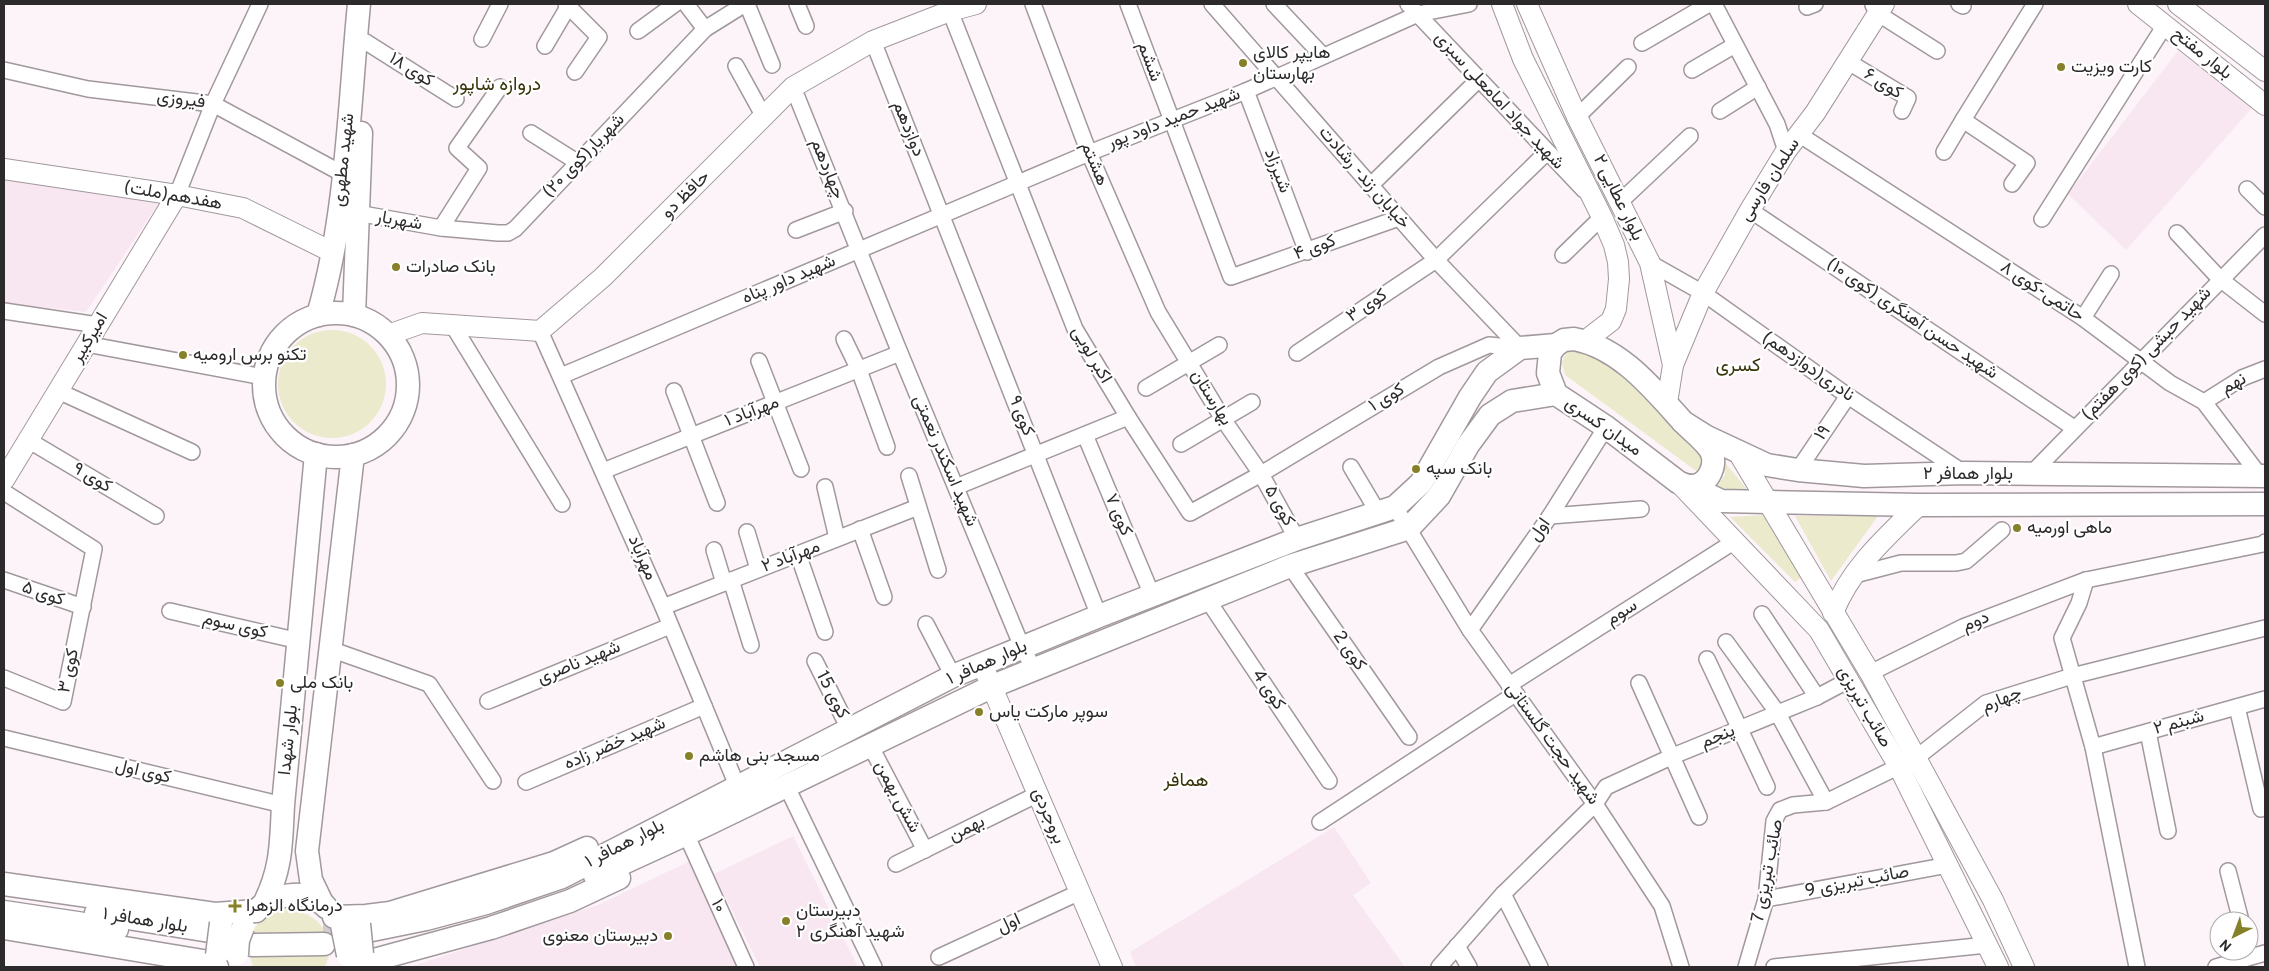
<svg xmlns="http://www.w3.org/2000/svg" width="2269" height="971" viewBox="0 0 2269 971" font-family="Overpass,Vazirmatn,sans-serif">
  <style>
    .built { fill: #f8e7f0 }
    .green { fill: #ebeacd }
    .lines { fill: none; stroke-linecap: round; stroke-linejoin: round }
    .primary-tunnel { stroke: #d3ccd0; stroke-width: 22; stroke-dasharray: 22 11; stroke-linecap: butt }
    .street-casing { stroke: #a1989d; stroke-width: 18 }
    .secondary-casing { stroke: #a1989d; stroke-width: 22 }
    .primary-casing { stroke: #a1989d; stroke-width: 25 }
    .street { stroke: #fff; stroke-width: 15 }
    .secondary { stroke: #fff; stroke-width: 20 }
    .primary { stroke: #fff; stroke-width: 22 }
    .primary-bridge-casing { stroke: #a1989d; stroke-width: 25; stroke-linecap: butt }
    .primary-bridge { stroke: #fff; stroke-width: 22 }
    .poi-dot { fill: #868128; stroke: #fff; stroke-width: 2 }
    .labels { text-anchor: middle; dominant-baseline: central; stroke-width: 4.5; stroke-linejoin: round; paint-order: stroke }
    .poi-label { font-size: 18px; fill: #2d2a2b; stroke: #fff; text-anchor: start }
    .street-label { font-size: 18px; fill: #2d2a2b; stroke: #fff }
    .neighbourhood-label { font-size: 19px; fill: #38350b; stroke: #fff }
  </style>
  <rect width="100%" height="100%" fill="#fdf4f9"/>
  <g class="built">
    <path d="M2178 51 2252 108 2126 250 2068 194Z"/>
    <path d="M4 175 158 204 86 312 4 303Z"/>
    <path d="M1334 827 1371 883 1353 895 1405 967H1136L1130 952Z"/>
    <path d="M793 836 858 967H760L714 874Z"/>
    <path d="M690 861 742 967H410L598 905Z"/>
  </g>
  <g class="green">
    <circle cx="332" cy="384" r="54"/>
    <path d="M1571 349 1599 354 1641 394 1707 464 1699 473 1565 375 1562 362 1565 355Z"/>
    <path d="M1722 459 1746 488 1743 495 1714 490 1725 475Z"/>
    <path d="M1764 515 1803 576 1795 582 1730 517Z"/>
    <path d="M1795 516H1878L1831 581Z"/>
    <path d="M285 909C317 911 339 935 325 967H253C243 937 254 917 285 909Z"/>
  </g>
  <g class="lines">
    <path class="primary-tunnel" d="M323 930 361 931"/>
    <g class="street-casing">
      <g id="street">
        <path d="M566 4 599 37 575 72"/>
        <path d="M686 4 705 29"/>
        <path d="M747 4 772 65"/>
        <path d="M797 4 806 26"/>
        <path d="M1033 4 1089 153 1158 312 1223 419 1261 474 1297 539"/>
        <path d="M1128 4 1231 277 1399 218"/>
        <path d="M1212 4 1436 260 1520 348"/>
        <path d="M1274 4 1323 56"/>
        <path d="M1408 4 1584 190"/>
        <path d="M1714 4 1777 124 1786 151"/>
        <path d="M1959 4 1963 6"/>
        <path d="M1873 5 1877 13 1937 51"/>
        <path d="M1807 7 1815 4"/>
        <path d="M950 11 1075 329 1128 417 1190 513 1261 474 1439 367 1489 345 1520 348"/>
        <path d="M638 31 675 4"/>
        <path d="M482 39 500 4"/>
        <path d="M873 41 1099 616"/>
        <path d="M366 42 456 99"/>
        <path d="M1642 43 1709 4"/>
        <path d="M545 46 568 7"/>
        <path d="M1847 61 1908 98 1902 111"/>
        <path d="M736 66 764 117"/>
        <path d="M4 70 88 89 213 104 343 174"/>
        <path d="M1692 70 1735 45"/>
        <path d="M793 87 900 353 1022 647 1034 669"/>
        <path d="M1246 91 1307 252"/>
        <path d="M1720 111 1758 87"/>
        <path d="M1577 117 1628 67"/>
        <path d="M531 133 577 162"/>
        <path d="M1800 135 2083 318 2170 383 2204 402 2260 476"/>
        <path d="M1944 152 1963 120"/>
        <path d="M2012 184 2027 163 1963 120 2035 4"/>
        <path d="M1371 185 1478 80"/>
        <path d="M2247 189 2265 207"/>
        <path d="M177 195 213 104 260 4"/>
        <path d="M1621 201 1690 136"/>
        <path d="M1750 210 2074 428"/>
        <path d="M357 213 441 228 498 233H508L515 229 705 29 745 4"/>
        <path d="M2042 219 2165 25"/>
        <path d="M441 228 479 168 457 148 500 87"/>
        <path d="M796 230 845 211"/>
        <path d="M2177 233 2220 279 2265 314"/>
        <path d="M1563 255 1602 217"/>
        <path d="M1650 263 1703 293 1848 396 1964 473"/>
        <path d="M4 311 98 325"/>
        <path d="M2083 318 2111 274"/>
        <path d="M452 324 562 504"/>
        <path d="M540 331 663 607 738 788"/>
        <path d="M844 339 859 370 887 447"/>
        <path d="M86 344 264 377"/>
        <path d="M1297 353 1436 260 1547 152"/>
        <path d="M759 361 801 469"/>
        <path d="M561 376 1089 153 1246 91 1418 14 1469 4"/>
        <path d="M1146 388 1219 345"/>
        <path d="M58 391 192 452"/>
        <path d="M674 391 717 503"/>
        <path d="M2204 402 2242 378 2265 369"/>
        <path d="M1085 435 1152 595"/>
        <path d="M28 440 156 516"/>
        <path d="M1181 444 1252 402"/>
        <path d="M1351 467 1379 514"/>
        <path d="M1798 470 1848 396"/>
        <path d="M603 471 900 353"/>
        <path d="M2031 474 2265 235"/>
        <path d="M909 476 938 570"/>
        <path d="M825 487 837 538"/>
        <path d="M956 487 1128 417"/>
        <path d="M4 492 94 549 63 702 4 678"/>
        <path d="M1395 507 1470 630 1595 804 1662 906 1681 967"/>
        <path d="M1550 516 1641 509"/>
        <path d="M860 529 884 597"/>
        <path d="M747 532 758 569"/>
        <path d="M714 550 724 583"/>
        <path d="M798 554 825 632"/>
        <path d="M1290 566 1409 737"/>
        <path d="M1851 576 1901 563H1956L1966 561 2002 530"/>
        <path d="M4 580 83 607"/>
        <path d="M731 580 751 645"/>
        <path d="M2086 580 2079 603 2062 638 2093 747 2137 967"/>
        <path d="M1207 599 1329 781"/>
        <path d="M663 607 918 507"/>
        <path d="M170 611 299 641"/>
        <path d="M1762 614 1817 697"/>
        <path d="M926 624 953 676"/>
        <path d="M1470 630 1550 516 1606 427"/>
        <path d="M1726 642 1777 712 1826 802"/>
        <path d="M330 649 429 684 493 781"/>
        <path d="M1707 659 1767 787"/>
        <path d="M815 661 849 729"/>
        <path d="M1870 673 1963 627 2086 580 2263 544 2265 542"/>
        <path d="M1639 683 1699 817"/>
        <path d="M1509 685 1735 541"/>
        <path d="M488 701 670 626"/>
        <path d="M2237 707 2261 809"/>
        <path d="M2148 732 2168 831"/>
        <path d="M4 738 283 805"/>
        <path d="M870 745 925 850"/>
        <path d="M2093 747 2265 699"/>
        <path d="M526 782 704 706"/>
        <path d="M787 787 874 967"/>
        <path d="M1320 822 1515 694"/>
        <path d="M691 845 746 967"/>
        <path d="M896 864 1038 794"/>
        <path d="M2228 871 2241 921"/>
        <path d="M1503 894 1540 967"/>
        <path d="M1766 899 1948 865"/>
        <path d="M1457 946 1469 967"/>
        <path d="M939 957 1080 892"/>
        <path d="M1439 967 1503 894 1595 804 1606 787 1673 756 1817 697 1849 680"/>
        <path d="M1746 967 1766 899 1774 821 1780 810 1793 805 1826 802 1916 758 1986 703 2072 676 2265 628"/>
        <path d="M1774 967 1987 945"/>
        <path d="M2216 967 2265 953"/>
      </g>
    </g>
    <g class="secondary-casing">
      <g id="secondary">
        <path d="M1502 4 1523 59 1602 217 1614 245 1618 262 1619 279 1616 309 1611 321 1585 341"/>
        <path d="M1527 4 1577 117 1650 263 1673 365 1667 403"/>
        <path d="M2138 4 2265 105"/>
        <path d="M2178 4 2265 71"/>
        <path d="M4 169 177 195 243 208 332 252"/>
        <path d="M388 335 422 323 540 331 603 277 793 87 873 41 950 11 976 4"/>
        <path d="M1673 365 1703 293 1750 210 1786 151 1815 113 1884 4"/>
        <path d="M1738 452 1870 673 1993 900 2024 967"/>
        <path d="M4 480 177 195"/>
        <path d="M1679 483 1819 630 1898 765 1998 967"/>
        <path d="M1833 613C1851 568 1885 538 1919 505"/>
        <path d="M982 664 1112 967"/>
      </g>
    </g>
    <g class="primary-casing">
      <g id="primary">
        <circle cx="336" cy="385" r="72"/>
        <path d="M318 315C347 216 349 106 359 4"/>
        <path d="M354 315 361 133"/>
        <path d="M1574 339C1621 348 1653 389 1684 423 1692 431 1702 439 1709 448 1719 461 1710 485 1692 486 1688 486 1682 484 1678 482L1606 427 1556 394 1548 373 1550 353 1556 345 1564 340Z"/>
        <path d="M1683 422 1707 437 1767 465 1798 470 1864 476 1965 473 2265 476"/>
        <path d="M1690 486 1721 501 1919 505 2265 504"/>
        <path d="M595 876 704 826 993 686 1290 566 1409 528 1439 496 1468 445 1490 415 1512 401 1556 394"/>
        <path d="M4 884 215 914 256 911"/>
        <path d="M322 903 311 880 307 851 353 455"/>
        <path d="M264 904C282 868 281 843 283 805L316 454"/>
        <path d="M258 909C275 893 311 888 326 907"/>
        <path d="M4 912 117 929"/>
        <path d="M96 913 216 932"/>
        <path d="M334 917 366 916 390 913 554 863 587 848"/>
        <path d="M4 928 209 962 217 967"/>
        <path d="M367 931 426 919 486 903 562 877 953 676 1099 616 1297 539 1395 507 1421 483 1470 397 1487 372 1520 348 1556 345"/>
        <path d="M252 945 324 944"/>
        <path d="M361 967 370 961 491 928 570 901 619 878"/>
      </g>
    </g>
    <use href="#street" class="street"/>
    <use href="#secondary" class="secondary"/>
    <use href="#primary" class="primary"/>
    <g class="primary-bridge-casing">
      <g id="primary-bridge">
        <path d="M359 924 362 954"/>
        <path d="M342 925 348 955"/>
        <path d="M237 954 238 940 243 927"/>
        <path d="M217 955 221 923"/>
      </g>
    </g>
    <use href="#primary-bridge" class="primary-bridge"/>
  </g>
  <g class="poi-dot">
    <circle cx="1243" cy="63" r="5"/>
    <circle cx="2061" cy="67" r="5"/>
    <circle cx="396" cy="267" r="5"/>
    <circle cx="183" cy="355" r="5"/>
    <circle cx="1416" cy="469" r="5"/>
    <circle cx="2017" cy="528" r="5"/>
    <circle cx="280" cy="683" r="5"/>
    <circle cx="979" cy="712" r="5"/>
    <circle cx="689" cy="756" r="5"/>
    <path d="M232.5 898.5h5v5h5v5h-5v5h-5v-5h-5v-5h5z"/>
    <circle cx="786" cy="921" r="5"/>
    <circle cx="668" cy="936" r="5"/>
  </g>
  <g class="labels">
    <g class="poi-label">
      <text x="1253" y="53">هایپر کالای<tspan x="1253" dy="21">بهارستان</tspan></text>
      <text x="2071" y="67">کارت ویزیت</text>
      <text x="406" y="267">بانک صادرات</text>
      <text x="193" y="355">تکنو برس ارومیه</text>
      <text x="1426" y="469">بانک سپه</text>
      <text x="2027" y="528">ماهی اورمیه</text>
      <text x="290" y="683">بانک ملی</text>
      <text x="989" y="712">سوپر مارکت یاس</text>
      <text x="699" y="756">مسجد بنی هاشم</text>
      <text x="246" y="906">درمانگاه الزهرا</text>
      <text x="796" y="911">دبیرستان<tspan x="796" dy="21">شهید آهنگری ۲</tspan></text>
      <text x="658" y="936" text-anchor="end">دبیرستان معنوی</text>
    </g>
    <g class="street-label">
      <text transform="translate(2202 54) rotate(39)">بلوار مفتح</text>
      <text transform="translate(1149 62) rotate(70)">ششم</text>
      <text transform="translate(411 70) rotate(32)">کوی ۱۸</text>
      <text transform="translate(1883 84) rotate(32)">کوی ۶</text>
      <text transform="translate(181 100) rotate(7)">فیروزی</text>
      <text transform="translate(1499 101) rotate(47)">شهید جواد امامعلی سبزی</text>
      <text transform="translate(1174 119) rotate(-21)">شهید حمید داود پور</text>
      <text transform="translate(908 129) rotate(68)">دوازدهم</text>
      <text transform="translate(584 156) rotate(-46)">شهریار(کوی ۲۰)</text>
      <text transform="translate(344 160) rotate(-84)">شهید مطهری</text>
      <text transform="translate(1094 164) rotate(67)">هشتم</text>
      <text transform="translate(827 169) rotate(68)">چهاردهم</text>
      <text transform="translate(1277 171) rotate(69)">شیرزاد</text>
      <text transform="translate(1364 178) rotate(49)">خیابان زند- رشادت</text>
      <text transform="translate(1770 180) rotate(-57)">سلمان فارسی</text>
      <text transform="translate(686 195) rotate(-45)">حافظ دو</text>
      <text transform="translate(173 196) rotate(10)">هفدهم(ملت)</text>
      <text transform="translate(1618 198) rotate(64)">بلوار عطایی ۲</text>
      <text transform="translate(399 221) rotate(10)">شهریار</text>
      <text transform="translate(1315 248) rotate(-20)">کوی ۴</text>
      <text transform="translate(789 280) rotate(-23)">شهید داور پناه</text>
      <text transform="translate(2042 292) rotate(33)">حاتمی-کوی ۸</text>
      <text transform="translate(1367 306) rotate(-34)">کوی ۳</text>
      <text transform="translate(1912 319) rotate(34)">شهید حسن آهنگری (کوی ۱۰)</text>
      <text transform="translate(90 338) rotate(-59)">امیرکبیر</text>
      <text transform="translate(2147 354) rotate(-46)">شهید حبشی (کوی هفتم)</text>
      <text transform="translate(1091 355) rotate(60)">اکبر لویی</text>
      <text transform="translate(1808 367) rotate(35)">نادری(دوازدهم)</text>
      <text transform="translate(2234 384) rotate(-29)">نهم</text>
      <text transform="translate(1211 398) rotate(58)">بهارستان</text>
      <text transform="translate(1387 398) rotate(-31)">کوی ۱</text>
      <text transform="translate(752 412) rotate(-21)">مهرآباد ۱</text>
      <text transform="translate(1021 416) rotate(69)">کوی ۹</text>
      <text transform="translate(1603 427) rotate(35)">میدان کسری</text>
      <text transform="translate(1823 433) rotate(-56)">۱۹</text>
      <text transform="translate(945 461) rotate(67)">شهید اسکندر نعمتی</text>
      <text x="1968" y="474">بلوار همافر ۲</text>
      <text transform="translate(92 478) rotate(31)">کوی ۹</text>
      <text transform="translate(1279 506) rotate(61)">کوی ۵</text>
      <text transform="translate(1118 515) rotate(67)">کوی ۷</text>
      <text transform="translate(1540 530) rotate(-55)">اول</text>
      <text transform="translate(791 557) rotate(-21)">مهرآباد ۲</text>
      <text transform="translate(642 558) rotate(66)">مهرآباد</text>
      <text transform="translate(43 594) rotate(19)">کوی ۵</text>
      <text transform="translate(1622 613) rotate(-32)">سوم</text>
      <text transform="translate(1976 622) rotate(-22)">دوم</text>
      <text transform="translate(235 626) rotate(13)">کوی سوم</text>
      <text transform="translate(1349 651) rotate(55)">کوی 2</text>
      <text transform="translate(579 663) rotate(-22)">شهید ناصری</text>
      <text transform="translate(987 663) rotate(-24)">بلوار همافر ۱</text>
      <text transform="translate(69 671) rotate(-78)">کوی ۳</text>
      <text transform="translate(1268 690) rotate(56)">کوی 4</text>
      <text transform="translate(832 695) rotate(63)">کوی 15</text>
      <text transform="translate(2002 700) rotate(-22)">چهارم</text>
      <text transform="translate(1864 707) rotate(60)">صائب تبریزی</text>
      <text transform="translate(2179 723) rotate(-15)">شبنم ۲</text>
      <text transform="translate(1718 737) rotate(-23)">پنجم</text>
      <text transform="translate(289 740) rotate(-84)">بلوار شهدا</text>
      <text transform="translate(615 744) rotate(-23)">شهید خضر زاده</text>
      <text transform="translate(1552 744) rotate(54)">شهید حجت گلستانی</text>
      <text transform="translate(143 772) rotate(13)">کوی اول</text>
      <text transform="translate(897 797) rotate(62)">شش بهمن</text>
      <text transform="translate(1048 816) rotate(67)">بروجردی</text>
      <text transform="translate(967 829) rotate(-26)">بهمن</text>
      <text transform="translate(625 844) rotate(-27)">بلوار همافر ۱</text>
      <text transform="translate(1768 871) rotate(-79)">صائب تبریزی 7</text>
      <text transform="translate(1857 882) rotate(-11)">صائب تبریزی 9</text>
      <text transform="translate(718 906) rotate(66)">۱۰</text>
      <text transform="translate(145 921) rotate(9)">بلوار همافر ۱</text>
      <text transform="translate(1009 924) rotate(-25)">اول</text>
    </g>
    <g class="neighbourhood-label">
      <text x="497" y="85">دروازه شاپور</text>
      <text x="1738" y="366">کسری</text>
      <text x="1186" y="781">همافر</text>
    </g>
  </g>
  <rect width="2269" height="971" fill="none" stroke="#2d2a2b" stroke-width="10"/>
  <g transform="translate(2234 936) rotate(222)"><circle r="24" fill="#ffffff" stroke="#abaaaa"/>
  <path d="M0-4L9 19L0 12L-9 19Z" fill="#868128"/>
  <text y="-8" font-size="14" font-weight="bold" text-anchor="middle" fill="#2d2a2b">N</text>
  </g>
</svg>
